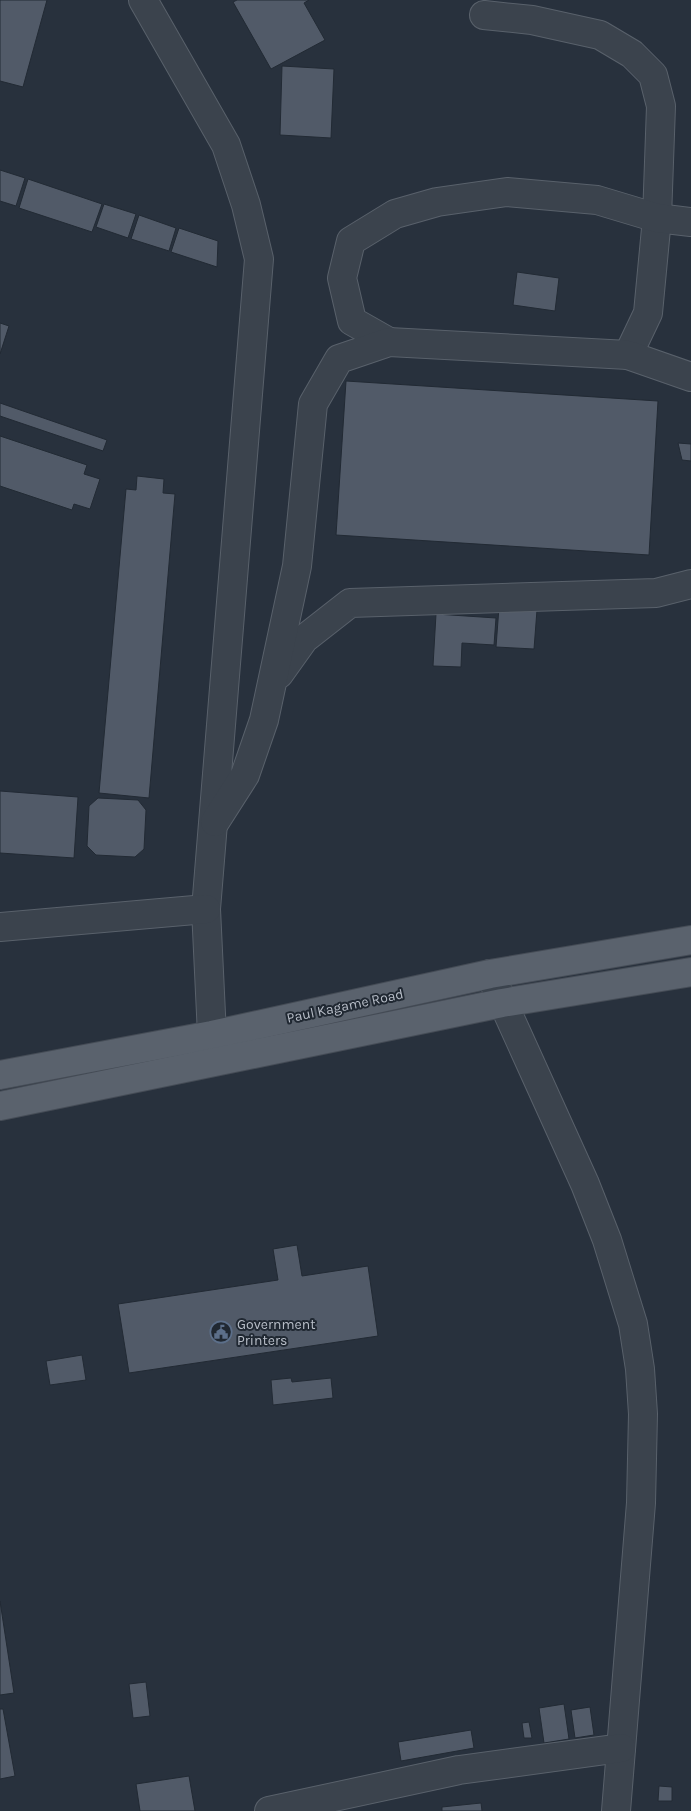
<svg xmlns="http://www.w3.org/2000/svg" width="691" height="1811" viewBox="0 0 691 1811" font-family="Karla,sans-serif">
  <style>
    .building { fill: #515a68; stroke: #222a34 }
    .lines { fill: none; stroke-linecap: round; stroke-linejoin: round }
    .minor-casing { stroke: #59616b; stroke-width: 30 }
    .major-casing { stroke: #454c56; stroke-width: 30 }
    .minor { stroke: #3b434d; stroke-width: 28 }
    .major { stroke: #5a626d; stroke-width: 28 }
    .labels { text-anchor: middle; dominant-baseline: central; stroke-width: 4; stroke-linejoin: round; paint-order: stroke }
    .street-label { font-size: 14px; fill: #b8bec8; stroke: #202832 }
    .poi-label { font-size: 14px; fill: #b8bec8; stroke: #202832; text-anchor: start }
  </style>
  <rect width="100%" height="100%" fill="#28313d"/>
  <g class="building">
    <path d="M0 0H47L23 87 0 81Z"/>
    <path d="M237 0H309L304 3 325 40 271 69 233 2Z"/>
    <path d="M282 66 334 69 331 138 280 135Z"/>
    <path d="M0 170 25 178 16 206 0 201Z"/>
    <path d="M28 179 102 204 92 232 19 208Z"/>
    <path d="M104 204 136 214 128 238 96 227Z"/>
    <path d="M139 215 176 228 169 251 131 239Z"/>
    <path d="M179 228 218 241 217 267 171 252Z"/>
    <path d="M517 272 559 278 555 311 513 305Z"/>
    <path d="M0 323 9 326 0 354Z"/>
    <path d="M346 381 658 401 649 555 336 535Z"/>
    <path d="M0 403 107 440 103 451 0 416Z"/>
    <path d="M0 436 87 465 84 474 100 479 90 509 74 504 72 510 0 486Z"/>
    <path d="M678 443 691 444V461L682 460Z"/>
    <path d="M137 476 164 479 163 493 175 494 149 798 99 793 126 489 136 490Z"/>
    <path d="M499 607 537 610 534 649 496 647Z"/>
    <path d="M436 614 496 618 494 645 462 643 461 667 433 666Z"/>
    <path d="M0 791 78 797 74 858 0 853Z"/>
    <path d="M98 798 138 800 146 810 144 849 135 857 96 855 87 846 89 806Z"/>
    <path d="M297 1245 302 1276 368 1266 378 1336 129 1373 118 1304 278 1280 273 1249Z"/>
    <path d="M82 1355 86 1380 50 1385 46 1361Z"/>
    <path d="M291 1378 292 1382 331 1378 333 1398 273 1405 271 1380Z"/>
    <path d="M0 1601 14 1693 0 1695Z"/>
    <path d="M146 1682 150 1716 133 1718 129 1684Z"/>
    <path d="M564 1704 569 1739 544 1743 539 1708Z"/>
    <path d="M590 1707 594 1735 575 1738 571 1710Z"/>
    <path d="M0 1709H3L15 1776 0 1779Z"/>
    <path d="M529 1722 532 1738H524L522 1723Z"/>
    <path d="M471 1730 474 1748 401 1761 398 1742Z"/>
    <path d="M189 1776 195 1811H140L136 1784Z"/>
    <path d="M659 1786 672 1787V1801H658Z"/>
    <path d="M481 1803 482 1811H442V1807Z"/>
  </g>
  <g class="lines">
    <g class="minor-casing">
      <g id="minor">
        <path d="M143 0 226 145 246 205 259 259 206 909 212 1035 216 1059"/>
        <path d="M484 15 532 20 600 35 632 54 653 75 661 106 657 218 648 313 628 355"/>
        <path d="M389 342 352 321 342 278 351 241 395 214 437 202 507 192 597 200 657 218 691 222"/>
        <path d="M279 674 304 639 350 603 656 593 691 584"/>
        <path d="M215 822 245 775 264 720 297 566 313 404 339 359 389 342 628 355 691 377"/>
        <path d="M0 927 206 909"/>
        <path d="M490 974 585 1184 607 1240 633 1324 640 1369 643 1414 641 1503 616 1811"/>
        <path d="M269 1811 459 1770 621 1748"/>
      </g>
    </g>
    <g class="major-casing">
      <g id="major">
        <path d="M0 1075 212 1035 490 974 691 940"/>
        <path d="M0 1106 502 1003 691 972"/>
      </g>
    </g>
    <use href="#minor" class="minor"/>
    <use href="#major" class="major"/>
  </g>
  <defs>
    <g id="civic-ring" transform="scale(1.125)"><circle r="9.5" fill="#202832" stroke="#5c6f8a" stroke-width="1.5"/><path d="M-.6-6.5H3V-4.5H.6V-3L4-1V1h2V6H-6V1h2V-1L-.6-3ZM-1.2 2.5V6h2.4V2.5Z" fill="#5c6f8a"/></g>
  </defs>
  <g fill-rule="evenodd">
    <use href="#civic-ring" x="221" y="1332"/>
  </g>
  <g class="labels">
    <g class="street-label">
      <text transform="translate(345 1006) rotate(-12)">Paul Kagame Road</text>
    </g>
    <g class="poi-label">
      <text x="237" y="1324">Government<tspan x="237" dy="16">Printers</tspan></text>
    </g>
  </g>
</svg>
